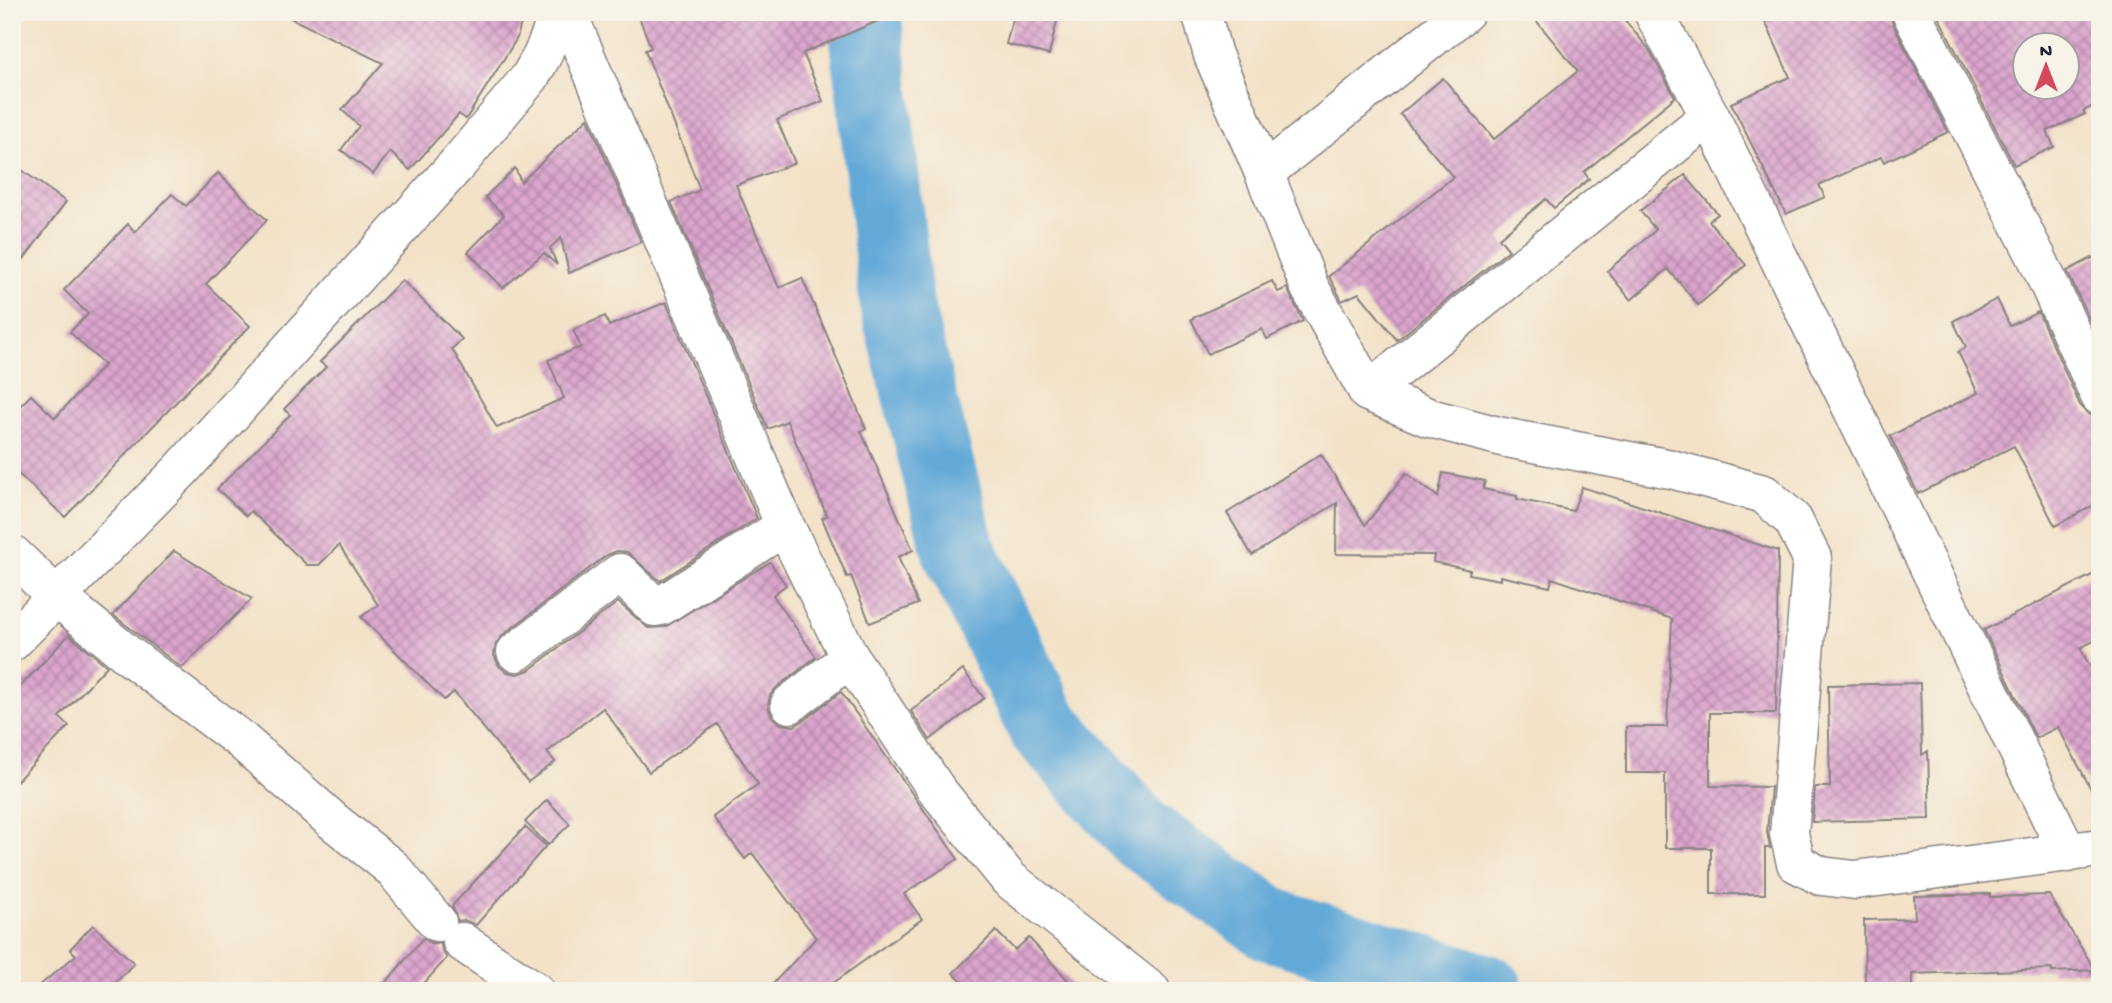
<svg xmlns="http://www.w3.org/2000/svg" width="2112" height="1003" viewBox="0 0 2112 1003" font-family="'Gochi Hand',sans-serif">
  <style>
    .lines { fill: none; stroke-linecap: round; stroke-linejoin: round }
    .river { stroke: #62a9d8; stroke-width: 74 }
    .building { fill: url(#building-cross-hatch); fill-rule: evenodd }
    .minor-casing { stroke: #8a8282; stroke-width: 41 }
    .major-casing { stroke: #8a8282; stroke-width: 41 }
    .minor { stroke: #fff; stroke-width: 38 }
    .major { stroke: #fff; stroke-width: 38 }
  </style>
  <defs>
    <pattern id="building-cross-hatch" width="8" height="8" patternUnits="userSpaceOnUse" patternTransform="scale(1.75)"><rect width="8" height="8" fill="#dca5ce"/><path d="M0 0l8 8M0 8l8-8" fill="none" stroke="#b286a8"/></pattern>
  </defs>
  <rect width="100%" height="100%" fill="#f7f3e8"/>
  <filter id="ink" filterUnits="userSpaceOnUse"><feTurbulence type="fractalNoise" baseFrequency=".0143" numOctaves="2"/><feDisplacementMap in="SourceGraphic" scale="14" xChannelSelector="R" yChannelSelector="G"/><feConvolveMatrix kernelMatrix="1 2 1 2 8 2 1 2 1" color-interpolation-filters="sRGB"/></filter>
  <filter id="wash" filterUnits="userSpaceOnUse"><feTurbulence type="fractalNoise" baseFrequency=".00686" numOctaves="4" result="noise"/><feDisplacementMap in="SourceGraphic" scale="28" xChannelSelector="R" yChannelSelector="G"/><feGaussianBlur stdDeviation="1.57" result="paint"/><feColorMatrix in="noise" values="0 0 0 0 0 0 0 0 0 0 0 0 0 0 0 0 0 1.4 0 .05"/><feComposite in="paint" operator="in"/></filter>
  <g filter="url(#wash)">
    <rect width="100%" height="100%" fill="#f3e2c8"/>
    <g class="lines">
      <path class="river" d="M864 12 897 307 959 551 1044 726 1141 834 1270 924 1487 991"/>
    </g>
    <g id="blocks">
      <g class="building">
        <path d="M278 12H524L517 38 466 119 459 114 410 170 390 152 373 174 341 150 359 126 342 110 383 63Z"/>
        <path d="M637 12H899L803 53 823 101 777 120 795 163 736 185 779 288 802 278 824 328 866 429 861 431 913 550 898 557 918 604 870 623 851 576 847 577 822 518 827 516 787 421 768 429 671 202 700 190 645 50 651 48Z"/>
        <path d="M1015 12H1059L1049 55 1006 44Z"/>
        <path d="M1529 12H1618L1648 48 1675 97 1584 172 1589 179 1554 208 1546 199 1499 238 1509 250 1397 340 1359 293 1342 301 1329 276 1453 177 1400 114 1443 78 1494 139 1578 71Z"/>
        <path d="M1761 12H1889L1892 22 1948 132 1884 162 1881 157 1819 185 1825 197 1786 214 1731 103 1790 77Z"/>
        <path d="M1936 12H2100V103L2083 111 2085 114 2047 131 2054 147 2014 165ZM2025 46H2067V88H2025Z"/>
        <path d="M588 118 641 242 569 273 561 238 550 248 557 265 544 253 503 288 468 252 504 215 485 197 515 168 521 182Z"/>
        <path d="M12 163 66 202 12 275Z"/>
        <path d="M218 173 267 220 206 284 250 326 65 517 12 468V414L31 395 55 418 104 365 70 332 88 314 64 290 128 224 135 232 172 194 186 206Z"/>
        <path d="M1685 175 1718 214 1709 221 1746 265 1698 305 1668 269 1631 300 1607 271 1656 230 1640 211Z"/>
        <path d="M2100 254V343L2067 271Z"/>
        <path d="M402 280 462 339 452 349 497 428 564 398 548 360 581 347 573 330 605 316 609 326 666 302 757 518 660 581 627 552 617 551 607 555 503 635 496 644 494 655 499 666 507 672 518 674 529 670 618 602 648 628 665 627 770 562 786 585 773 595 816 657 777 687 770 695 768 706 772 717 781 724 794 726 803 721 841 692 958 859 904 894 922 919 822 991H766L816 938 752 853 745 859 713 817 758 784 717 724 649 772 603 708 547 752 555 762 528 782 454 692 444 700 361 617 378 605 339 545 319 565H307L251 511 246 516 217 489 290 415 284 409 326 367 320 362Z"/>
        <path d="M1272 281 1278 292 1287 288 1303 321 1267 339 1262 329 1208 354 1191 319Z"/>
        <path d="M1997 299 2010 326 2038 312 2080 405 2088 414 2100 418V502L2055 526 2014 446 1918 494 1890 436 1978 393 1958 352 1966 347 1953 321Z"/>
        <path d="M1321 454 1365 525 1406 473 1438 497 1443 473 1485 481 1483 489 1517 496V499L1573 511 1582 487 1778 551 1776 713H1710V786L1771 787 1767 832 1770 848H1765V894H1711V848H1665V773H1626V727H1667L1672 619 1552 578 1550 587 1500 576V580L1469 574 1470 570 1433 562 1434 555 1336 554 1337 503 1252 555 1227 513Z"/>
        <path d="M174 551 252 599 182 668 113 615Z"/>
        <path d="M2100 571V638L2080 648 2100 685V806L2058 727 2036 738 1984 630Z"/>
        <path d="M69 635 107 666 59 717 69 726 12 786V695Z"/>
        <path d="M963 670 984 698 930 740 911 711Z"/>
        <path d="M1920 683 1922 755 1928 751 1930 819 1812 822 1815 787H1830L1828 685Z"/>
        <path d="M547 800 570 824 548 845 525 822Z"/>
        <path d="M525 827 546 846 476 925 464 920 458 921 452 906Z"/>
        <path d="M1990 894V897L2049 895 2095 970 2052 972V969L1912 974V986L1865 987 1864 920 1915 919 1914 896Z"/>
        <path d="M93 925 134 963 108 991H33L76 955 70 949Z"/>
        <path d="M996 931 1015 950 1029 938 1078 991H971L953 973Z"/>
        <path d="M423 938 430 943H441L442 951 447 958 417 991H379Z"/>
      </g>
    </g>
  </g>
  <g filter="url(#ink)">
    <use href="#blocks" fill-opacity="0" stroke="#8a8282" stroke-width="2"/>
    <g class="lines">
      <g class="minor-casing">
        <g id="minor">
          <path d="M567 12 785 526 850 658 936 789 1009 879 1151 991"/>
          <path d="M1201 12 1213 55 1264 173 1310 288 1368 392 1430 418 1502 437 1671 469 1764 494 1793 520 1812 558 1789 834 1796 863 1821 876 1855 880 2100 848"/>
          <path d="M1653 12 1710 116 2068 853"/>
          <path d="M1911 12 2037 258 2100 396"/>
          <path d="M1264 173 1465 12"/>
          <path d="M1368 392 1710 116"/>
          <path d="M12 554 57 597 128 655 241 740 333 821 392 868 437 922"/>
          <path d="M516 652 620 573 655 607 661 606 785 526"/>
          <path d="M790 704 850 658"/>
          <path d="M462 942 535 991"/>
        </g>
      </g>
      <g class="major-casing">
        <path id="major" d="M12 642 181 470 460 161 530 77 542 56 560 12"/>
      </g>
      <use href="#minor" class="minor"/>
      <use href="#major" class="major"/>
    </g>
  </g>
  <rect width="2112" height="1003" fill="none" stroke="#f7f3e8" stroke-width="42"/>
  <g transform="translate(2046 66)"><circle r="33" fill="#f7f3e8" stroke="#a29fa3" stroke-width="2"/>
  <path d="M0-5L12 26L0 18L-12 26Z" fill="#d1495b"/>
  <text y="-10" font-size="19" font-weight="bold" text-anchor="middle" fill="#22223b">N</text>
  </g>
</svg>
